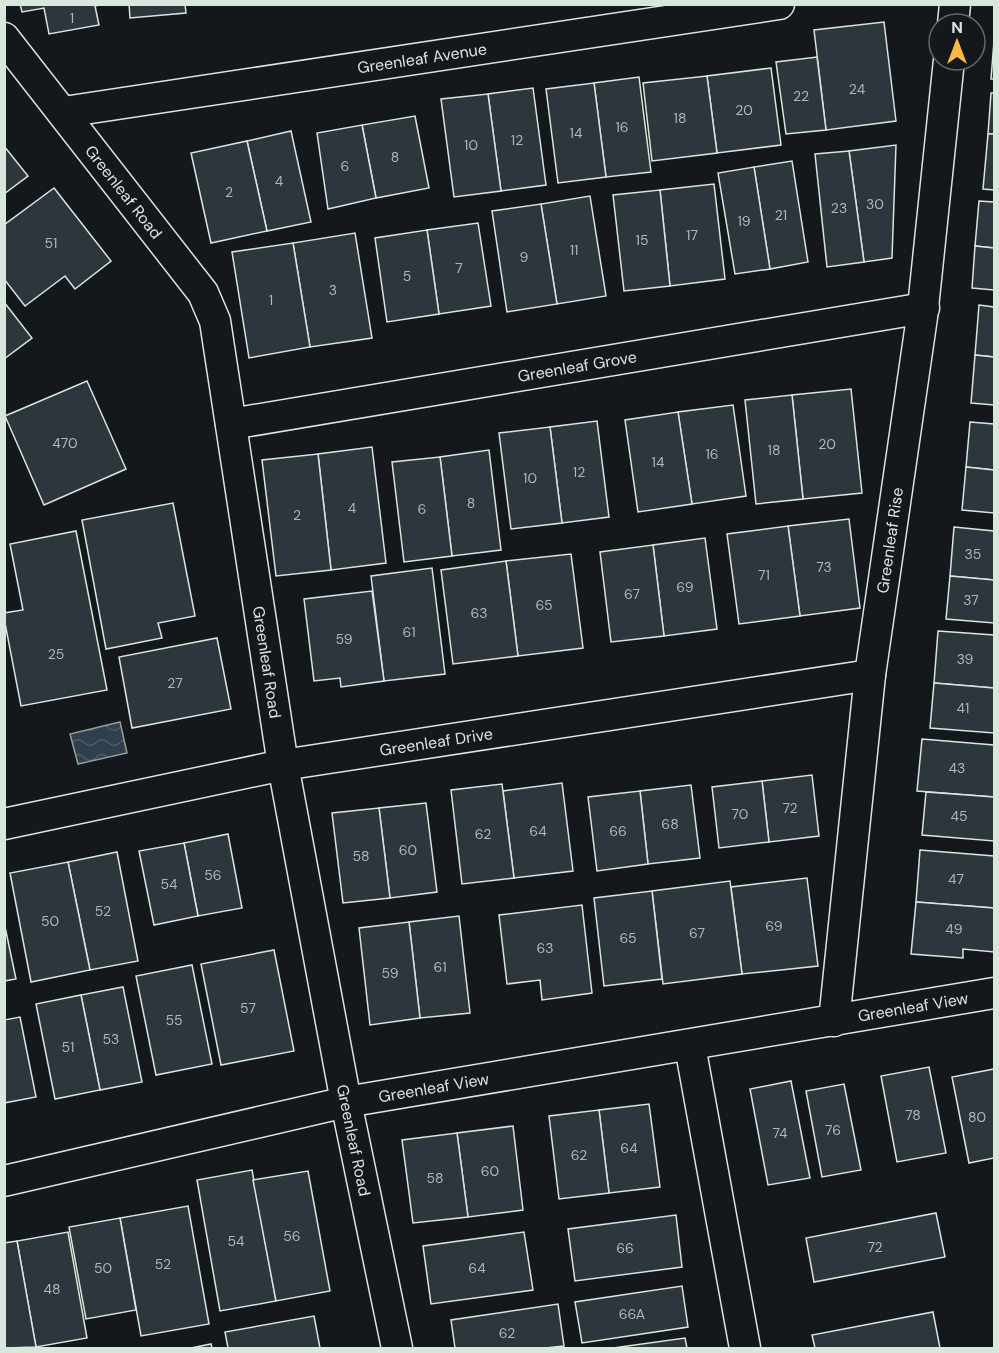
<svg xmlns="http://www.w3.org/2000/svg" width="999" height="1353" viewBox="0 0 999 1353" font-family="'DM Sans',sans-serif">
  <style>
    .water { fill: url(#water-waves); stroke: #939e99; stroke-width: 1.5 }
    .building { fill: #2c363c; stroke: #d8e6dc; stroke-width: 1.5 }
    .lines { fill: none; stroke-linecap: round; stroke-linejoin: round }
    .minor-casing { stroke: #d8e6dc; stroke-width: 33 }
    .minor { stroke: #14181c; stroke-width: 30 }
    .labels { text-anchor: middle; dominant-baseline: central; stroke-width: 4.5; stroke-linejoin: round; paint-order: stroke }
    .number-label { font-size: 14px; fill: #adbab4 }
    .street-label { font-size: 16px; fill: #d8e6dc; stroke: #14181c }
  </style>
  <defs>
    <pattern id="water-waves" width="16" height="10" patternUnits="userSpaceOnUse" patternTransform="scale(1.5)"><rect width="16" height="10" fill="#2f3f4d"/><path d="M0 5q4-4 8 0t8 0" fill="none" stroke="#4c5b66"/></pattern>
  </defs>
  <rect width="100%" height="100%" fill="#14181c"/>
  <path class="water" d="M120 722 127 753 78 764 70 734Z"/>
  <g class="building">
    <path d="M20 4H104L95 6 99 25 49 34 44 8 22 12Z"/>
    <path d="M129 4H185L186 13 130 18Z"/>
    <path d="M884 22 896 121 826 130 814 30Z"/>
    <path d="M994 41V79H991Z"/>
    <path d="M817 57 826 130 786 134 776 62Z"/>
    <path d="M771 68 781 145 717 153 707 76Z"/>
    <path d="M707 76 717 153 652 161 643 83Z"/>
    <path d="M639 77 651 172 606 177 594 83Z"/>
    <path d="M594 83 606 177 558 183 546 89Z"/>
    <path d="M533 88 546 185 501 191 488 94Z"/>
    <path d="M991 93H994V134H988Z"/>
    <path d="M488 94 501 191 454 197 441 99Z"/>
    <path d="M415 116 429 188 376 198 362 125Z"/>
    <path d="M362 125 376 198 328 209 317 133Z"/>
    <path d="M291 131 311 222 267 231 247 141Z"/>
    <path d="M988 134H994V190L983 189Z"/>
    <path d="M247 141 267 231 211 243 191 153Z"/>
    <path d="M896 145 892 258 864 262 849 151Z"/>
    <path d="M4 146 28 176 4 194Z"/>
    <path d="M849 151 864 262 827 267 815 154Z"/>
    <path d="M792 161 808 262 770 269 754 167Z"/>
    <path d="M754 167 770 269 735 274 718 173Z"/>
    <path d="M714 184 725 279 670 286 660 190Z"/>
    <path d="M54 188 111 261 75 289 65 276 25 306 4 279V225Z"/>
    <path d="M660 190 670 286 624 291 613 195Z"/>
    <path d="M590 196 606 296 557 304 541 204Z"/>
    <path d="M979 201 994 202V248L975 246Z"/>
    <path d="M541 204 557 304 507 312 492 211Z"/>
    <path d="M478 223 491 306 439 314 427 230Z"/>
    <path d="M427 230 439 314 387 322 375 238Z"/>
    <path d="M355 233 372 338 310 347 293 243Z"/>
    <path d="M293 243 310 347 249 358 232 252Z"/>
    <path d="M975 246 994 248V290L972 288Z"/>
    <path d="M4 302 32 338 4 359Z"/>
    <path d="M979 305 994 307V357L975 355Z"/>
    <path d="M975 355 994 357V405L971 403Z"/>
    <path d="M87 381 126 469 44 505 5 416Z"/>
    <path d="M851 389 862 493 803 499 792 395Z"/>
    <path d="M792 395 803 499 756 504 745 400Z"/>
    <path d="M733 405 746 496 692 504 678 412Z"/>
    <path d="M678 412 692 504 638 512 625 420Z"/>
    <path d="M597 421 609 517 562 523 550 427Z"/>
    <path d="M970 422 994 424V470L966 467Z"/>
    <path d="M550 427 562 523 511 529 499 433Z"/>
    <path d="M372 447 386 563 331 570 318 454Z"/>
    <path d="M489 450 501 550 452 556 440 457Z"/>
    <path d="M318 454 331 570 276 576 262 460Z"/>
    <path d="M440 457 452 556 404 562 392 462Z"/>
    <path d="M966 467 994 470V513L962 510Z"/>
    <path d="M173 503 195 616 158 623 162 638 106 649 82 520Z"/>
    <path d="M849 519 860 608 800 616 788 526Z"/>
    <path d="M788 526 800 616 739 624 727 534Z"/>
    <path d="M954 527 994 531V580L950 576Z"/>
    <path d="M76 531 107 690 21 706 4 618V613L23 610 10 544Z"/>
    <path d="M705 538 717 629 664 636 653 545Z"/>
    <path d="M653 545 664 636 611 642 600 552Z"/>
    <path d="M571 554 583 648 518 656 506 561Z"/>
    <path d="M506 561 518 656 453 664 441 570Z"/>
    <path d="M432 568 445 674 384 681 371 576Z"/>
    <path d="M950 576 994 580V623L946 619Z"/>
    <path d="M372 591 384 681 341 687 340 678 314 681 304 599Z"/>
    <path d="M938 631 994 635V688L934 683Z"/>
    <path d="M217 638 231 709 132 728 119 657Z"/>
    <path d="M934 683 994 688V733L930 728Z"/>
    <path d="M922 739 994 745V797L917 791Z"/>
    <path d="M812 775 819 836 769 842 762 781Z"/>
    <path d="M762 781 769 842 719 848 712 787Z"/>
    <path d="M562 783 573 871 514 878 503 791Z"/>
    <path d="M502 784 514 878 462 884 451 790Z"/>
    <path d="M691 785 700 858 648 864 640 791Z"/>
    <path d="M640 791 648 864 597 871 588 797Z"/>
    <path d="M926 792 994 797V841L922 835Z"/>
    <path d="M426 803 437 892 390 898 379 808Z"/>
    <path d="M379 808 390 898 343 903 332 813Z"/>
    <path d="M228 834 242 908 198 916 184 843Z"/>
    <path d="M184 843 198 916 154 925 139 851Z"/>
    <path d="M920 850 994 856V908L916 902Z"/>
    <path d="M117 852 138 961 90 970 68 862Z"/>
    <path d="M68 862 90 970 31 982 10 873Z"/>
    <path d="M807 878 818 966 742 974 731 887Z"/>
    <path d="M730 881 742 974 663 984 652 891Z"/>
    <path d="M652 891 662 979 604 986 594 898Z"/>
    <path d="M916 902 994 908V952L963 949V958L911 954Z"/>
    <path d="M582 905 592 993 542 1000 540 980 507 984 499 915Z"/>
    <path d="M459 916 470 1013 420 1018 409 922Z"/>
    <path d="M4 922 16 979 4 981Z"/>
    <path d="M409 922 420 1018 370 1025 359 928Z"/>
    <path d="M274 950 294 1051 221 1065 201 964Z"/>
    <path d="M192 965 212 1064 156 1075 136 976Z"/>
    <path d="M123 987 142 1082 100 1090 81 995Z"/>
    <path d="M81 995 100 1090 55 1099 36 1004Z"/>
    <path d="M20 1017 36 1097 4 1103V1020Z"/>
    <path d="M929 1067 946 1153 897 1162 881 1076Z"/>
    <path d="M994 1069V1158L969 1163 952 1077Z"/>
    <path d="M791 1081 810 1178 768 1185 750 1089Z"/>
    <path d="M844 1084 861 1170 822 1177 806 1091Z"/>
    <path d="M649 1104 660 1187 609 1193 599 1110Z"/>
    <path d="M599 1110 609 1193 559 1199 549 1116Z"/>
    <path d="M513 1126 523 1210 468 1217 457 1133Z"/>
    <path d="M457 1133 468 1217 413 1223 402 1140Z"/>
    <path d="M252 1170 276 1301 220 1311 197 1180Z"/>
    <path d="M308 1171 330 1291 276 1301 253 1180Z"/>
    <path d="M188 1206 209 1324 141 1336 120 1218Z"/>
    <path d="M936 1213 945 1257 814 1282 806 1238Z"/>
    <path d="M676 1215 682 1267 575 1281 568 1229Z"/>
    <path d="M120 1218 136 1310 86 1319 69 1227Z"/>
    <path d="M68 1232 87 1338 36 1347 17 1241Z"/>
    <path d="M524 1232 533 1290 431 1304 423 1246Z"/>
    <path d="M17 1241 36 1347 4 1348V1243Z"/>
    <path d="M682 1286 688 1327 582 1343 575 1302Z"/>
    <path d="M558 1304 564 1346 545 1348H455L451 1320Z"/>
    <path d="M933 1312 940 1348H815L812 1335Z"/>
    <path d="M314 1316 320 1348H228L225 1332Z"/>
    <path d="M685 1338 687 1348H613Z"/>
    <path d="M211 1344 212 1348H191Z"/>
  </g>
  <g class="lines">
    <g class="minor-casing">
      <g id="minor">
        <path d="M953 24 955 4"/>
        <path id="s1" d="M4 38 203 293 215 321 283 765 346 1102 397 1348"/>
        <path id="s2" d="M64 112 779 4"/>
        <path id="s3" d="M231 424 924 308"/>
        <path id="s4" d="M4 824 283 765 870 675"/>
        <path id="s5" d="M834 1021 870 675 922 317 949 60"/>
        <path d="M690 1046 745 1348"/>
        <path id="s6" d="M4 1181 346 1102 994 993"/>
      </g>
    </g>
    <use href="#minor" class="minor"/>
  </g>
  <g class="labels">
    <g class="number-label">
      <text x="72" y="18">1</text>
      <text x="857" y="89">24</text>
      <text x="801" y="96">22</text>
      <text x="744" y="110">20</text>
      <text x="680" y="118">18</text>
      <text x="622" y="127">16</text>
      <text x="576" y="133">14</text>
      <text x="517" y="140">12</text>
      <text x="471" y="145">10</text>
      <text x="395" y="157">8</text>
      <text x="345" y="166">6</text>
      <text x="279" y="181">4</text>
      <text x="229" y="192">2</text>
      <text x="875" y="204">30</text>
      <text x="839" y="208">23</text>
      <text x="781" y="215">21</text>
      <text x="744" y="221">19</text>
      <text x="692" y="235">17</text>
      <text x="642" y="240">15</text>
      <text x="51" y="243">51</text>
      <text x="574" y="250">11</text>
      <text x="524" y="257">9</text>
      <text x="459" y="268">7</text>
      <text x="407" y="276">5</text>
      <text x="333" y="290">3</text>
      <text x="271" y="300">1</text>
      <text x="65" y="443">470</text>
      <text x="827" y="444">20</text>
      <text x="774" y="450">18</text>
      <text x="712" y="454">16</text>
      <text x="658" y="462">14</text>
      <text x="579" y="472">12</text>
      <text x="530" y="478">10</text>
      <text x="471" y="503">8</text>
      <text x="352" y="508">4</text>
      <text x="422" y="509">6</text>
      <text x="297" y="515">2</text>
      <text x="973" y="554">35</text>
      <text x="824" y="567">73</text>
      <text x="764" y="575">71</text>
      <text x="685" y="587">69</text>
      <text x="632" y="594">67</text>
      <text x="971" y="600">37</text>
      <text x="544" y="605">65</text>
      <text x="479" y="613">63</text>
      <text x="409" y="632">61</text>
      <text x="344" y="639">59</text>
      <text x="56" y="654">25</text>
      <text x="965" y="659">39</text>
      <text x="175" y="683">27</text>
      <text x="963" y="708">41</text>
      <text x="957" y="768">43</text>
      <text x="790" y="808">72</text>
      <text x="740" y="814">70</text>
      <text x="959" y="816">45</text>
      <text x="670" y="824">68</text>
      <text x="538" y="831">64</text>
      <text x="618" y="831">66</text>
      <text x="483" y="834">62</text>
      <text x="408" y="850">60</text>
      <text x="361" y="856">58</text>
      <text x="213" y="875">56</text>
      <text x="956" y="879">47</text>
      <text x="169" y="884">54</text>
      <text x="103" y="911">52</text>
      <text x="50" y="921">50</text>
      <text x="774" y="926">69</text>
      <text x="954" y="929">49</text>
      <text x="697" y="933">67</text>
      <text x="628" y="938">65</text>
      <text x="545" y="948">63</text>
      <text x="440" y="967">61</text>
      <text x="390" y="973">59</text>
      <text x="248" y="1008">57</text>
      <text x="174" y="1020">55</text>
      <text x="111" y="1039">53</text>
      <text x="68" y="1047">51</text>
      <text x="913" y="1115">78</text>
      <text x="977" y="1117">80</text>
      <text x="833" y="1130">76</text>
      <text x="780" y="1133">74</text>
      <text x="629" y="1148">64</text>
      <text x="579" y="1155">62</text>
      <text x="490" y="1171">60</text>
      <text x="435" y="1178">58</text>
      <text x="292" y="1236">56</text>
      <text x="236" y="1241">54</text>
      <text x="875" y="1247">72</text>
      <text x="625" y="1248">66</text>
      <text x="163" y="1264">52</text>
      <text x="103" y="1268">50</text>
      <text x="477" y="1268">64</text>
      <text x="52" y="1289">48</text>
      <text x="632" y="1314">66A</text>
      <text x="507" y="1333">62</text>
    </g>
    <g class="street-label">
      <text stroke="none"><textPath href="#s2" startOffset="362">Greenleaf Avenue</textPath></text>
      <text stroke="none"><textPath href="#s1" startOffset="195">Greenleaf Road</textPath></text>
      <text stroke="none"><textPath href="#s3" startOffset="351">Greenleaf Grove</textPath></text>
      <text stroke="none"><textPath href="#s5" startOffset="484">Greenleaf Rise</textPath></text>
      <text stroke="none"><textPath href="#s1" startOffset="699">Greenleaf Road</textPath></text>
      <text stroke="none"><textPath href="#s4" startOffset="440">Greenleaf Drive</textPath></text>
      <text stroke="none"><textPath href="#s6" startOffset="926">Greenleaf View</textPath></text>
      <text stroke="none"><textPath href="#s6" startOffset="440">Greenleaf View</textPath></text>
      <text stroke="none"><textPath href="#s1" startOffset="1185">Greenleaf Road</textPath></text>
    </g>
  </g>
  <rect width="999" height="1353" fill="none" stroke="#d8e6dc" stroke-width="12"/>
  <g transform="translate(957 42)"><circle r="28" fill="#14181c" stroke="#626a69" stroke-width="1.5"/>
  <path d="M0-4.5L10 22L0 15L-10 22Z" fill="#ffb74d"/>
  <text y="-9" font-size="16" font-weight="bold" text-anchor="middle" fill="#d8e6dc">N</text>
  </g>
</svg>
